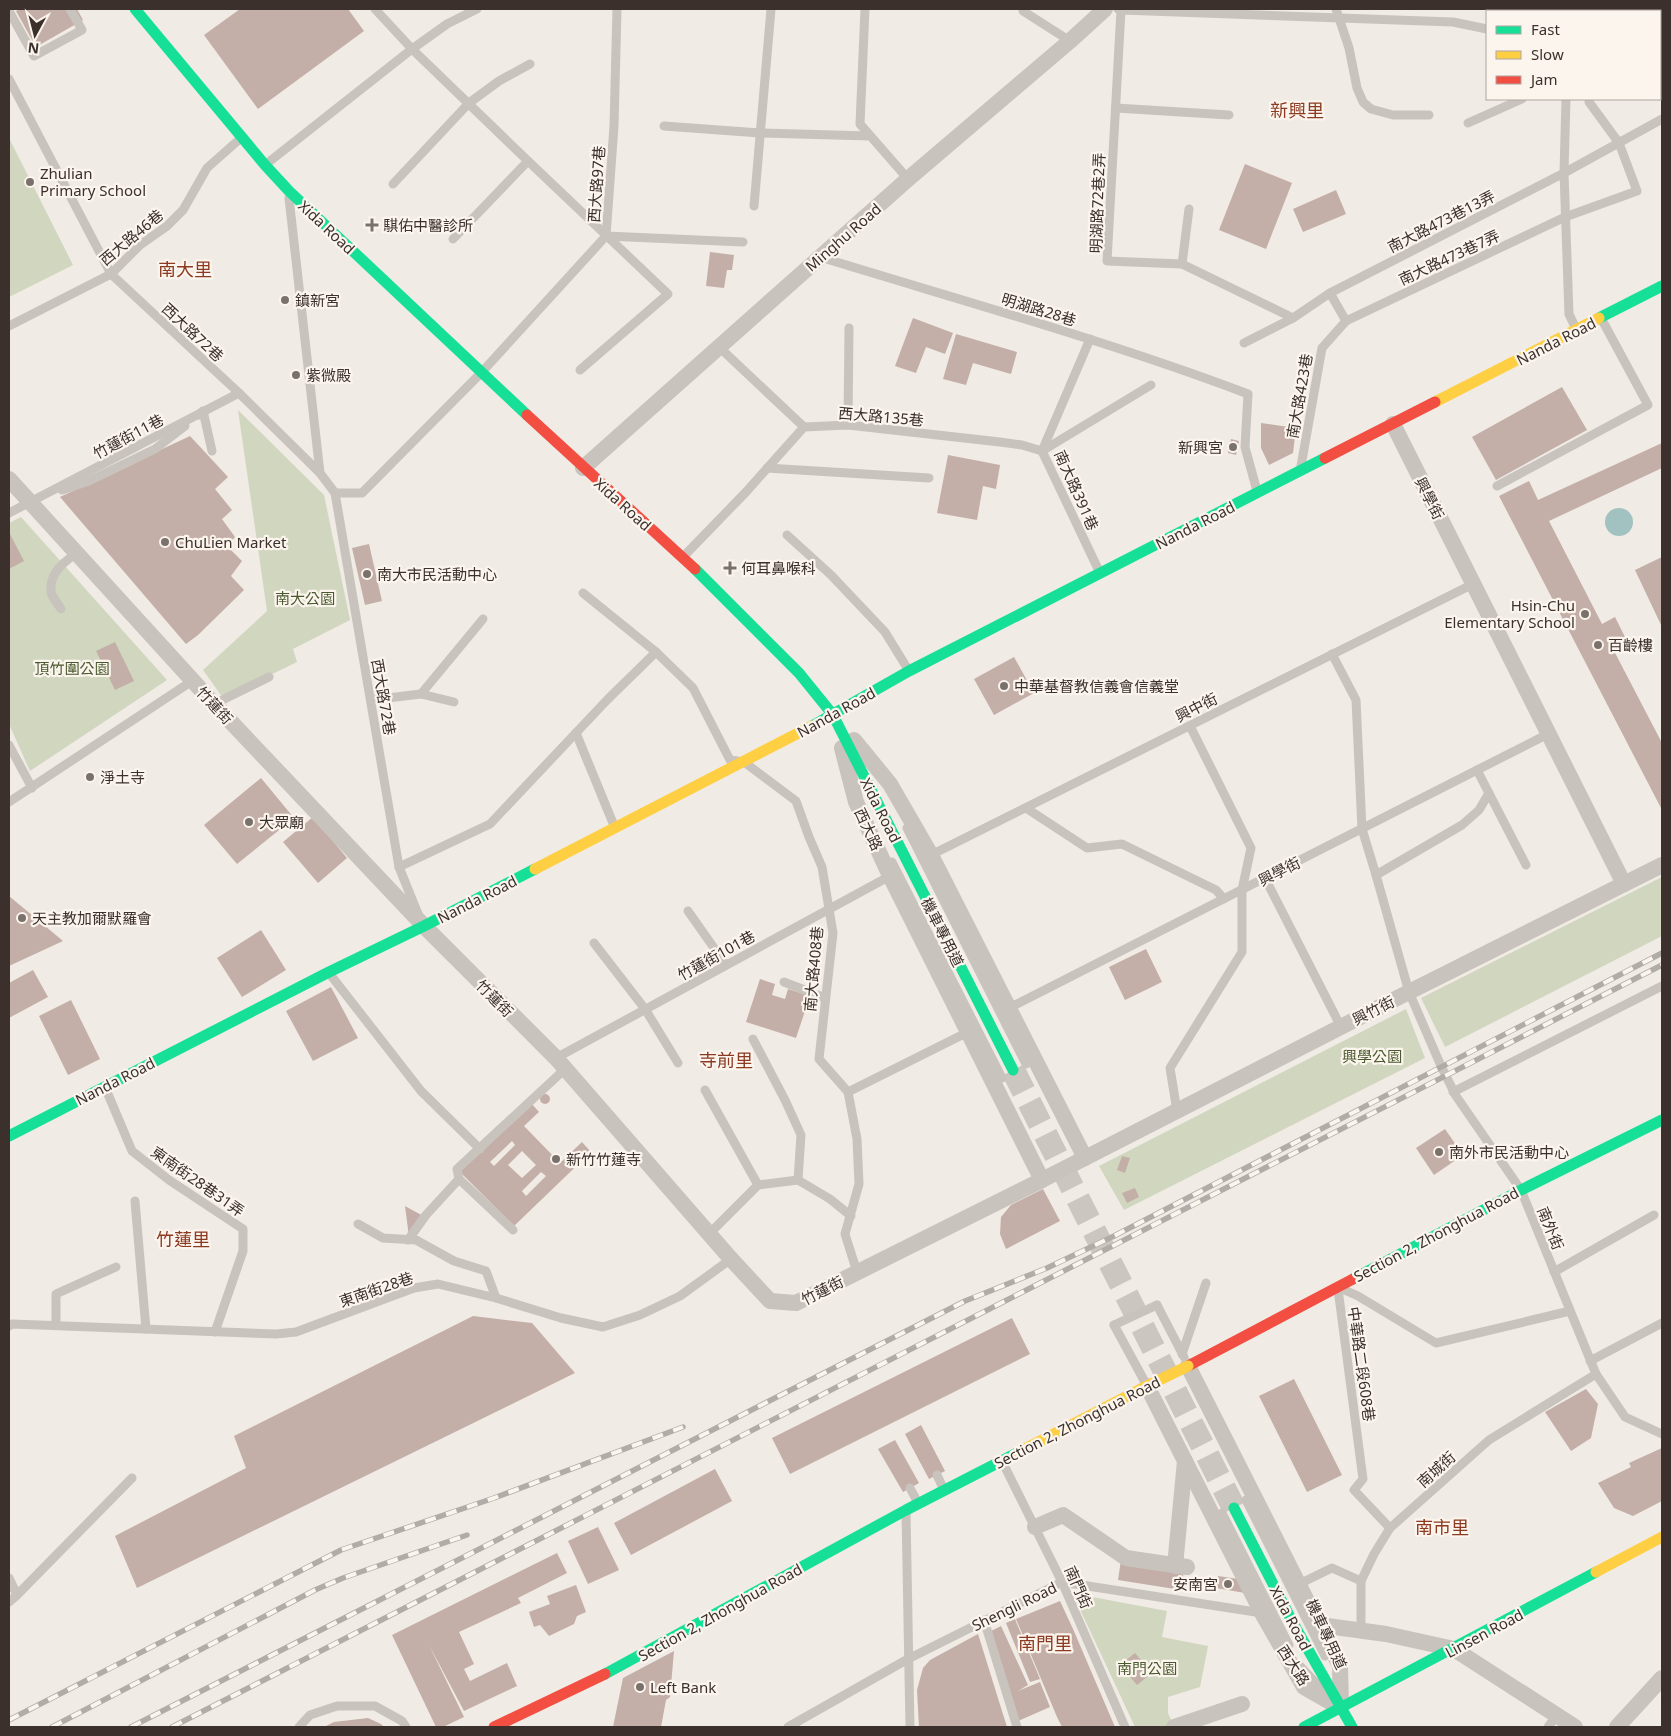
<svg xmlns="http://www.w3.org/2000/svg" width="1671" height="1736" viewBox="0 0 1671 1736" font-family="'Noto Sans','Noto Sans TC',sans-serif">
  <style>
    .green { fill: #d1d6bf }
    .water { fill: #a1c2c1 }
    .building { fill: #c3afa7; fill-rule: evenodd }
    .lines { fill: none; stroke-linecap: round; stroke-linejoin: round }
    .secondary-tunnel { stroke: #ccc6c0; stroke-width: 24; stroke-dasharray: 24 12; stroke-linecap: butt }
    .lane { stroke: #c9c3be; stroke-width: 9 }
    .street { stroke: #c9c3be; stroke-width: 16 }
    .fast { stroke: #16e098; stroke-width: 11 }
    .slow { stroke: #ffcf43; stroke-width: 11 }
    .jam { stroke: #f24e42; stroke-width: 11 }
    .rail-casing { stroke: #b1aca8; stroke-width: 5.5 }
    .rail { stroke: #fbf5ee; stroke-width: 4; stroke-dasharray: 11; stroke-linecap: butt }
    .lane-bridge { stroke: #c9c3be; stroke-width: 9 }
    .street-bridge { stroke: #c9c3be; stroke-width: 16 }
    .slow-bridge { stroke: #ffcf43; stroke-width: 11 }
    .poi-dot { fill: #7a716c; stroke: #fbf5ee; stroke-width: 2 }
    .labels { text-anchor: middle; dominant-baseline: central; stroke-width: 4.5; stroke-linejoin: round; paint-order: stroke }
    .poi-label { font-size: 15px; fill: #3b302b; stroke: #fbf5ee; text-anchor: start }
    .street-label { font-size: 15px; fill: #3b302b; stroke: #fbf5ee }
    .park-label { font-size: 15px; fill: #4a5a2e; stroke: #fbf5ee }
    .quarter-label { font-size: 18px; fill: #8c3b22; stroke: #fbf5ee }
  </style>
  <rect width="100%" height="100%" fill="#f0ebe5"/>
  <g class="green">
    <path d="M9 138 73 265 9 297Z"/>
    <path d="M238 410 324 495 350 620 293 649 297 662 223 698 203 670 267 611Z"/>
    <path d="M21 517 167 680 30 771 9 724V523Z"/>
    <path d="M1662 877V936L1445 1047 1421 998Z"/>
    <path d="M1406 1009 1425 1058 1124 1210 1099 1166Z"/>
    <path d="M1087 1596 1167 1611 1162 1637 1208 1646 1200 1687 1168 1697V1713L1173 1724 1166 1727H1135L1078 1605Z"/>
  </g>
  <circle class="water" cx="1619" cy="522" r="14"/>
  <g class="building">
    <path d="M20 9H77L83 20 36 47 16 11Z"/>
    <path d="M240 9H348L364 31 258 109 204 35Z"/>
    <path d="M1245 164 1292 183 1266 249 1219 230Z"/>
    <path d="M1336 190 1346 214 1303 232 1293 209Z"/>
    <path d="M710 252 734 255 732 270H727L724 288 706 286Z"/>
    <path d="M913 318 953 333 945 354 926 347 916 373 895 366Z"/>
    <path d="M956 334 1017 352 1011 374 973 363 966 385 943 379Z"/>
    <path d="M1562 387 1587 430 1496 480 1472 437Z"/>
    <path d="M1261 423 1296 428 1293 453 1269 465 1261 448Z"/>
    <path d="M190 436 228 477 215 489 232 510 222 519 235 537 227 546 242 561 231 576 244 590 198 635 186 644 60 497Z"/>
    <path d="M1231 439 1239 441 1236 455 1228 453Z"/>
    <path d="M1662 443V468L1549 521 1602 624 1615 617 1627 641 1613 649 1662 743V807L1661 808 1499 496 1529 481 1538 500Z"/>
    <path d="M948 455 1000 465 996 489 983 486 977 520 937 513Z"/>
    <path d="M9 532 24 561 9 569Z"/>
    <path d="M369 544 382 601 365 605 352 548Z"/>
    <path d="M1662 557V627L1635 570Z"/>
    <path d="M115 642 134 681 115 690 96 651Z"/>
    <path d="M1014 657 1034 693 994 715 974 679Z"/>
    <path d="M261 778 294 818 237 864 204 825Z"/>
    <path d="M313 817 347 858 318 883 283 842Z"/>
    <path d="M9 896 63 941 9 966Z"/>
    <path d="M261 930 286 970 242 997 217 958Z"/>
    <path d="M1146 949 1162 982 1125 1000 1109 967Z"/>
    <path d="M33 970 48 997 9 1018V983Z"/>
    <path d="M760 979 775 984 772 995 785 999 788 989 810 996 796 1038 746 1022Z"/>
    <path d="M331 987 358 1038 313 1061 286 1011Z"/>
    <path d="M71 1000 100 1059 68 1075 39 1016Z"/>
    <circle cx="545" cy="1099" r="5"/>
    <path d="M531 1103 539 1112 524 1126 560 1163 582 1142 591 1152 514 1226 460 1172ZM512 1141 515 1145 494 1166 490 1162ZM522 1151 536 1165 522 1178 508 1165ZM541 1172 546 1176 526 1196 522 1191Z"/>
    <path d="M1445 1129 1463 1155 1434 1175 1416 1148Z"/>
    <path d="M1122 1156 1130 1158 1125 1173 1117 1170Z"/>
    <path d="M1135 1188 1139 1197 1127 1203 1122 1193Z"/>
    <path d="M1043 1189 1060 1221 1006 1249 1000 1234 1001 1217 1011 1205Z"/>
    <path d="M405 1206 425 1217 409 1237Z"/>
    <path d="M473 1316 532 1323 575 1373 137 1588 115 1536 246 1468 234 1436Z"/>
    <path d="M1012 1318 1030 1354 790 1474 772 1438Z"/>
    <path d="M1294 1379 1342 1475 1307 1492 1259 1396Z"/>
    <path d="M1586 1389 1598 1404 1591 1438 1571 1451 1545 1412Z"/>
    <path d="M921 1425 945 1471 929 1479 905 1434Z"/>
    <path d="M895 1440 919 1483 903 1492 878 1449Z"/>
    <path d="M1662 1448V1501L1633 1516 1614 1508 1598 1483 1631 1467 1629 1463Z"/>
    <path d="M715 1469 732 1501 631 1555 614 1523Z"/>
    <path d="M598 1527 619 1570 588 1584 568 1541Z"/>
    <path d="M557 1553 567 1573 518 1598 521 1603 459 1632 474 1664 464 1669 470 1681 507 1663 517 1686 464 1711 429 1645 464 1717 443 1727H436L392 1635Z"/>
    <path d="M1121 1560 1184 1569 1181 1590 1118 1580Z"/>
    <path d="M1218 1576 1238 1579 1245 1593 1216 1588Z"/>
    <path d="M576 1585 586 1612 577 1616 574 1624 549 1636 540 1625 534 1627 529 1612 550 1604 547 1596Z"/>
    <path d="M1060 1601 1073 1629 1115 1727H1062L1057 1717 1016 1619Z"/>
    <path d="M1015 1619 1040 1679 1030 1682 1006 1623Z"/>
    <path d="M1001 1626 1028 1685 1018 1691 1040 1682 1050 1707 1018 1721 989 1632Z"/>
    <path d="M978 1634 1007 1727H919L917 1690 923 1668 930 1660Z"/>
    <path d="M674 1651 670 1697 666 1700 661 1727H613L623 1678Z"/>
    <path d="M1135 1653 1152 1673 1137 1685 1120 1665Z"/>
    <path d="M368 1718 381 1724 384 1727H324L334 1722Z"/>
  </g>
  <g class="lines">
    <path class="secondary-tunnel" d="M1013 1070 1234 1508"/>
    <g class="lane">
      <path d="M375 9 412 49 528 161 668 294 580 370"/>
      <path d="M865 9 860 124 908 179"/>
      <path d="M1118 9 1121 10 1107 261 1182 264 1189 209"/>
      <path d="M1336 9 1349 48 1357 88 1363 102 1371 109 1393 115H1429"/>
      <path d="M1655 9 1656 11"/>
      <path d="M1121 10 1453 22 1487 29"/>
      <path d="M9 11 34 56 82 30 70 9"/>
      <path d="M1023 11 1070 41"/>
      <path d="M1569 11V9"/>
      <path d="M1610 11V9"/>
      <path d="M1660 32 1662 38"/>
      <path d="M9 79 111 274 239 393 320 473"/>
      <path d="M1566 99 1564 173 1569 314 1576 329"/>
      <path d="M1116 108 1229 115"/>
      <path d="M1468 123 1522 99"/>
      <path d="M664 126 760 133 870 136"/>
      <path d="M265 165 412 49 447 24 477 9"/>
      <path d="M393 184 469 103 499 81 530 64"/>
      <path d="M289 198 320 473 335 493 399 867 418 914"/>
      <path d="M754 206 771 9"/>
      <path d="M606 236 743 242"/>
      <path d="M453 239 528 161"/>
      <path d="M820 257C963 301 1108 341 1248 394L1245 447 1257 491"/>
      <path d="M1182 264 1293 318 1330 293 1346 321 1322 348 1301 466"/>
      <path d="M1330 293 1564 173 1662 119"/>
      <path d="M1346 321 1565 217 1637 191 1619 143 1589 102"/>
      <path d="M9 326 111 274 140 245 167 226 183 210 207 168 242 137"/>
      <path d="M1244 343 1293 318"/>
      <path d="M719 347 804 427"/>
      <path d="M199 415 203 411 212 451"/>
      <path d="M848 425 849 328"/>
      <path d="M767 468 929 478"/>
      <path d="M1497 486 1648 405 1601 318"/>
      <path d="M62 490 89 481 155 449 185 426"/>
      <path d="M335 493H362L481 373 606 236 614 126 617 9"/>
      <path d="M9 513 239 393"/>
      <path d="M787 535 831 575 885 632 909 671"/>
      <path d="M683 557 746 492 804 427 848 425 1000 442 1022 445 1042 451 1090 339"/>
      <path d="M1100 573 1042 451 1151 385"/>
      <path d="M583 593 656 652 693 688 730 760 744 762 796 801 809 837 822 867 833 933 819 1059 848 1092 857 1139 859 1184 845 1234 857 1272"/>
      <path d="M61 609C58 604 52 597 51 592 49 575 63 562 76 554"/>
      <path d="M1332 654 1356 700 1362 829 1376 875 1462 825 1479 810 1489 793"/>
      <path d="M421 694 454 702"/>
      <path d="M371 700 421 694 483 619"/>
      <path d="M214 704 269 677"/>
      <path d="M576 733 615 828"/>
      <path d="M9 745 32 788"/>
      <path d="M1477 770 1526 865"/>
      <path d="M9 802 192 681"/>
      <path d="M1026 808 1087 848 1122 844 1216 890 1224 899"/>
      <path d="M907 828 1026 1064"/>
      <path d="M931 855 1473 584"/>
      <path d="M892 862 1002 1078"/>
      <path d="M399 867 490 824 607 700 656 652"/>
      <path d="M1376 875 1409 992 1441 1066 1456 1096 1521 1190 1596 1374 1625 1417 1662 1434"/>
      <path d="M1265 878 1341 1027"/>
      <path d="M688 911 726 965"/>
      <path d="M594 943 645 1009 678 1063"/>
      <path d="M329 973 421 1091 480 1149"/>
      <path d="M784 982 825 998"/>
      <path d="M1009 1008 1548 734"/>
      <path d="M753 1039 785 1100 801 1135 798 1180 830 1199 851 1216"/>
      <path d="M556 1058 890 876"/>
      <path d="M105 1087 132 1151 169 1180 243 1229V1251L215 1332"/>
      <path d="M705 1090 758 1185"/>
      <path d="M848 1092 968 1032"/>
      <path d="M1453 1092 1662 986"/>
      <path d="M1177 1111 1170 1068 1242 952V890L1251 848 1190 726"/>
      <path d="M459 1179 513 1230"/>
      <path d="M135 1201 146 1329"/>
      <path d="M358 1224 383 1238 416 1240 454 1261 486 1271 496 1298"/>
      <path d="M710 1233 758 1185 798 1180"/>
      <path d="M408 1240 426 1215 459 1179 457 1169 565 1069"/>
      <path d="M1554 1272 1654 1215"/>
      <path d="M1338 1289 1363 1479 1354 1490 1390 1528"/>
      <path d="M1342 1289 1358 1296 1436 1343 1570 1311"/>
      <path d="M1157 1305 1184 1357"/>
      <path d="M56 1325V1294L116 1267"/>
      <path d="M1114 1325 1146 1384"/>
      <path d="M9 1326 12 1324 276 1334 296 1332 414 1288 438 1284 496 1298 561 1318 603 1327 640 1315 680 1296 731 1259"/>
      <path d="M1182 1354 1206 1283"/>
      <path d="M1590 1361 1662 1323"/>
      <path d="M1002 1461 1062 1582 1125 1727"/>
      <path d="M937 1475 944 1490"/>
      <path d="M910 1488 918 1503"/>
      <path d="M1246 1500 1325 1656"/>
      <path d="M906 1513 910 1727"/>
      <path d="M1222 1513 1289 1645"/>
      <path d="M9 1578 17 1595"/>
      <path d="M1299 1584 1332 1568 1361 1581"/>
      <path d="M9 1602 17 1595 132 1478"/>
      <path d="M984 1620 1017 1727"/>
      <path d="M1361 1631V1581L1374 1554 1390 1528 1489 1440 1596 1374"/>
      <path d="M1300 1666 1320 1687"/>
      <path d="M299 1727 310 1715 337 1706H375L402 1721 406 1727"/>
      <path d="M788 1727 908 1659 1062 1582 1262 1613"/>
      <path d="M1548 1727 1557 1715"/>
    </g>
    <g class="street">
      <path d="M1393 424 1624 884"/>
      <path d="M583 468 908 179 1070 41 1105 9"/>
      <path d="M9 479 214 704 424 926 556 1058 731 1259 770 1301 796 1303 1042 1180 890 876 856 802 842 748"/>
      <path d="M854 740 890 784 931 855 1085 1158 1409 992 1662 865"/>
      <path d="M1188 1366 1340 1666 1341 1706"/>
      <path d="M1147 1386 1262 1613 1304 1687 1339 1707"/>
      <path d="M1035 1527 1063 1515 1126 1558 1187 1567"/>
      <path d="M1175 1566 1185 1461"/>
      <path d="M1320 1625 1386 1634 1454 1649 1575 1727"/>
      <path d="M1174 1727 1242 1704"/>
      <path d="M1617 1727 1662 1678"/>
    </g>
    <g class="fast">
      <path d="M135 9 265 165 289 191 527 415"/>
      <path d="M1599 318 1662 286"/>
      <path d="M695 569 799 673 833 715 1013 1070"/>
      <path d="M812 726 909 671 1325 458"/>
      <path d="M9 1136 329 972 424 926 535 869"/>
      <path d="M1353 1279 1521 1190 1662 1120"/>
      <path d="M1234 1508 1293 1623 1352 1727"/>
      <path d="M605 1674 906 1510 1017 1453"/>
      <path d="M1304 1727 1596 1572"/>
    </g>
    <g class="slow">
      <path d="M1435 402 1599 318"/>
      <path d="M535 869 812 726"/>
      <path d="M1017 1453 1147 1386"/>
      <path d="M1596 1572 1662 1537"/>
    </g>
    <g class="jam">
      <path d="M527 415 695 569"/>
      <path d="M1325 458 1435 402"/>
      <path d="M1188 1366 1353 1279"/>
      <path d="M494 1727 605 1674"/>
    </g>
    <g class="rail-casing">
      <g id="rail">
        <path d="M9 1720 341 1550 494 1498 683 1427"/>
        <path d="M52 1727 315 1590 343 1578 467 1535"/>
        <path d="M131 1727 965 1301 1047 1268 1114 1236 1662 953"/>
        <path d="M172 1727 1662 965"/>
      </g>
    </g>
    <use href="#rail" class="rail"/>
    <path class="lane-bridge" d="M1114 1325 1157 1305"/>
    <path class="street-bridge" d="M1042 1180 1085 1158"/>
    <path class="slow-bridge" d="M1147 1386 1188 1366"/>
  </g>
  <g class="poi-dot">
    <circle cx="30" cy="182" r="5"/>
    <path d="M369.5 217.5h5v5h5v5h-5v5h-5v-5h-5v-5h5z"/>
    <circle cx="285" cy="300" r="5"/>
    <circle cx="296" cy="375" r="5"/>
    <circle cx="1233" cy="447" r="5"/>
    <circle cx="165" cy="542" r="5"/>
    <path d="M727.5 560.5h5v5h5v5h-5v5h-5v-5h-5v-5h5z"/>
    <circle cx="367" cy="574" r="5"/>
    <circle cx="1585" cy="614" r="5"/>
    <circle cx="1598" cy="645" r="5"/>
    <circle cx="1004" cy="686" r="5"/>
    <circle cx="90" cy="777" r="5"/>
    <circle cx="249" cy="822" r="5"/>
    <circle cx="22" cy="918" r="5"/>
    <circle cx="1439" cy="1152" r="5"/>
    <circle cx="556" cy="1159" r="5"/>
    <circle cx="1228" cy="1584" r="5"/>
    <circle cx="640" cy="1687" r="5"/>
  </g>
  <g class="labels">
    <g class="poi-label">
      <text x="40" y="173">Zhulian<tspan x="40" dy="17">Primary School</tspan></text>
      <text x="383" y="225">騏佑中醫診所</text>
      <text x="295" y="300">鎮新宮</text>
      <text x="306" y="375">紫微殿</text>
      <text x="1223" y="447" text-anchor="end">新興宮</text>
      <text x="175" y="542">ChuLien Market</text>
      <text x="741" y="568">何耳鼻喉科</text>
      <text x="377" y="574">南大市民活動中心</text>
      <text x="1575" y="605" text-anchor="end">Hsin-Chu<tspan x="1575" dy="17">Elementary School</tspan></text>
      <text x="1608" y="645">百齡樓</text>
      <text x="1014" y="686">中華基督教信義會信義堂</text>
      <text x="100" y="777">淨土寺</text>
      <text x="259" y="822">大眾廟</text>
      <text x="32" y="918">天主教加爾默羅會</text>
      <text x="1449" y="1152">南外市民活動中心</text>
      <text x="566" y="1159">新竹竹蓮寺</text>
      <text x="1218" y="1584" text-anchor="end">安南宮</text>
      <text x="650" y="1687">Left Bank</text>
    </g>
    <g class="street-label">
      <text transform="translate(596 184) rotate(-86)">西大路97巷</text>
      <text transform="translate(1097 203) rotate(-88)">明湖路72巷2弄</text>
      <text transform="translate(1441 221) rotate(-27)">南大路473巷13弄</text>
      <text transform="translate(327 227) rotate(43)">Xida Road</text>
      <text transform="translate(131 237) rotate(-40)">西大路46巷</text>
      <text transform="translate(843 237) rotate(-41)">Minghu Road</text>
      <text transform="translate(1449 257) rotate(-25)">南大路473巷7弄</text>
      <text transform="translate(1039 309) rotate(17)">明湖路28巷</text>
      <text transform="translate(193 332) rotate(43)">西大路72巷</text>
      <text transform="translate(1556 341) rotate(-27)">Nanda Road</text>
      <text transform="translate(1299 396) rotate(-80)">南大路423巷</text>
      <text transform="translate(881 416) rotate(5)">西大路135巷</text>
      <text transform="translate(128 436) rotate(-28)">竹蓮街11巷</text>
      <text transform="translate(1077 490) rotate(66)">南大路391巷</text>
      <text transform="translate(1430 498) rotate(63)">興學街</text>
      <text transform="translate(623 504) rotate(42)">Xida Road</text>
      <text transform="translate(1195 525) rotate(-27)">Nanda Road</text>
      <text transform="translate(384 697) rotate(80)">西大路72巷</text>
      <text transform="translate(215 705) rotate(47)">竹蓮街</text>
      <text transform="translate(1196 707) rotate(-27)">興中街</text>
      <text transform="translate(836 712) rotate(-29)">Nanda Road</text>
      <text transform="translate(881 810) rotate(63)">Xida Road</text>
      <text transform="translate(869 829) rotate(65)">西大路</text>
      <text transform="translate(1279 871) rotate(-27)">興學街</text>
      <text transform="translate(477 899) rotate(-27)">Nanda Road</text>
      <text transform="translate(943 932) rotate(63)">機車專用道</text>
      <text transform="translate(716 955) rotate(-29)">竹蓮街101巷</text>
      <text transform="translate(813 969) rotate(-85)">南大路408巷</text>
      <text transform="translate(495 998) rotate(45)">竹蓮街</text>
      <text transform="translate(1373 1010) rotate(-27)">興竹街</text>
      <text transform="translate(115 1081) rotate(-27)">Nanda Road</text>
      <text transform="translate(198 1181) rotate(35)">東南街28巷31弄</text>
      <text transform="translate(1551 1228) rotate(68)">南外街</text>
      <text transform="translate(1436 1234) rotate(-28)">Section 2, Zhonghua Road</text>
      <text transform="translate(376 1289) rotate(-19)">東南街28巷</text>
      <text transform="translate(822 1290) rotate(-27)">竹蓮街</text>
      <text transform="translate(1362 1364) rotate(82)">中華路二段608巷</text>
      <text transform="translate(1077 1422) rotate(-27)">Section 2, Zhonghua Road</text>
      <text transform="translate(1436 1469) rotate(-42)">南城街</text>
      <text transform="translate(1079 1587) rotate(66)">南門街</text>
      <text transform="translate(1014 1606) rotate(-26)">Shengli Road</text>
      <text transform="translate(720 1612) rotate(-29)">Section 2, Zhonghua Road</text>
      <text transform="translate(1291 1618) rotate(62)">Xida Road</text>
      <text transform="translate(1484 1633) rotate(-28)">Linsen Road</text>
      <text transform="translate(1327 1634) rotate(65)">機車專用道</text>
      <text transform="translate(1294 1665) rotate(57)">西大路</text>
    </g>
    <g class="park-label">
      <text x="305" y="598">南大公園</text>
      <text x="72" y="668">頂竹圍公園</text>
      <text x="1372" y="1056">興學公園</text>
      <text x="1147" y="1668">南門公園</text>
    </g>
    <g class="quarter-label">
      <text x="1297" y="110">新興里</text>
      <text x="185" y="269">南大里</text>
      <text x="726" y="1060">寺前里</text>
      <text x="183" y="1239">竹蓮里</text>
      <text x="1442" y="1527">南市里</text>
      <text x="1045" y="1643">南門里</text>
    </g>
  </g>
  <rect width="1671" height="1736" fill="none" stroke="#3b302b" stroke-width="20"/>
  <rect x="1486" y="10" width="175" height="90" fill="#fbf5ee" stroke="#aea6a0"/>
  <rect x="1496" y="26" width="25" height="8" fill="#16e098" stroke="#aea6a0"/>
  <text x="1531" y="35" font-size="15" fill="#3b302b">Fast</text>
  <rect x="1496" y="51" width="25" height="8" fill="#ffcf43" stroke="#aea6a0"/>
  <text x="1531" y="60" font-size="15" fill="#3b302b">Slow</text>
  <rect x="1496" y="76" width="25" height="8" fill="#f24e42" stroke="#aea6a0"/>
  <text x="1531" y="85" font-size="15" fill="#3b302b">Jam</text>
  <g transform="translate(35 35) rotate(187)" stroke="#fbf5ee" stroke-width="4" paint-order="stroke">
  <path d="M0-4L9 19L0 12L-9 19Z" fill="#3b302b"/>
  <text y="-8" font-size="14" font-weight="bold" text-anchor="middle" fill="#3b302b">N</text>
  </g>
</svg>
